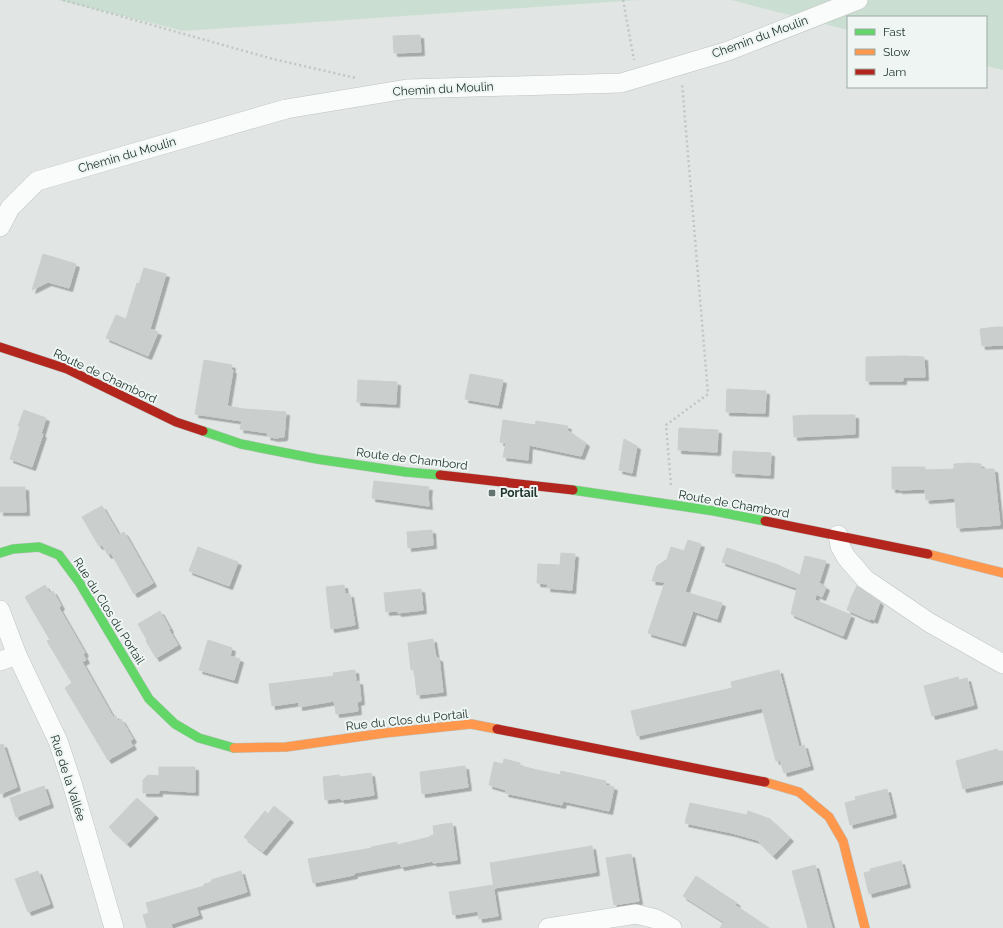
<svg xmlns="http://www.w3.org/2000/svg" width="1003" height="928" viewBox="0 0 1003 928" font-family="Raleway,sans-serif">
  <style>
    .green { fill: #cbded2 }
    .building { fill: #cacecd; stroke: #cacfcd; filter: url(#shadow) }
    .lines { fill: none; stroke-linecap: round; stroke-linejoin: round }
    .street-casing { stroke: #bec3c1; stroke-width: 20 }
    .fast-casing { stroke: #bec3c1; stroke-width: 10 }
    .slow-casing { stroke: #bec3c1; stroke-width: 10 }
    .jam-casing { stroke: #bec3c1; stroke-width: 10 }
    .path { stroke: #bfc6c4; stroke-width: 2.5; stroke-dasharray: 2 3; stroke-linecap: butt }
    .street { stroke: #fafbfb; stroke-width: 19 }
    .fast { stroke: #63d668; stroke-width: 9 }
    .slow { stroke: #ff974d; stroke-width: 9 }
    .jam { stroke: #b3261e; stroke-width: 9 }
    .poi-dot { fill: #657470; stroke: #eef5f2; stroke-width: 1.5 }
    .labels { text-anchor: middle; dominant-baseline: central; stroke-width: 4; stroke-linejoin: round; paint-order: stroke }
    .street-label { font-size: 12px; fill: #223631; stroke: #eef5f2 }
    .poi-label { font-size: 12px; font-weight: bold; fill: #223631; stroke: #eef5f2; text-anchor: start }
  </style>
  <defs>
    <filter id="shadow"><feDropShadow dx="3.5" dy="3.5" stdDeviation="0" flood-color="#0004"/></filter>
  </defs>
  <rect width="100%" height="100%" fill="#e1e6e4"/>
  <g class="green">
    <path d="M58 0H639L184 31Z"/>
    <path d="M731 0H1003V70L986 66V17H848V30Z"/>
  </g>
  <g class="building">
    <path d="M420 35 421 52 394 53 393 36Z"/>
    <path d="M43 254 76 264 69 288 48 282 32 290Z"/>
    <path d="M144 268 166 274 150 329 158 332 148 356 106 338 116 315 126 319 137 283 139 284Z"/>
    <path d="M996 327H1003V345L982 346 980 329Z"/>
    <path d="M903 356 924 357 925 377H903V381H866V357Z"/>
    <path d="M204 360 232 365 231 370H233L227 406 244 409 286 412 284 437 275 438 267 436 268 433 240 429 242 421 195 414Z"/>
    <path d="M470 374 503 380 498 405 465 399Z"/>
    <path d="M358 380 397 382 396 404 357 402Z"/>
    <path d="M727 389 766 391 765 413 726 412Z"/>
    <path d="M24 410 46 418 41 434H43L32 467 10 459 20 427 18 426Z"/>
    <path d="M810 415H855V434L794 437 793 416Z"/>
    <path d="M503 420 535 425 536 421 568 426 567 430 586 443 581 456 529 445 528 460 503 457 506 443 500 442Z"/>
    <path d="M679 428 718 430 717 452 678 450Z"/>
    <path d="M624 439 637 446 632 473 619 470Z"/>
    <path d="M733 451 771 453 770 475 732 473Z"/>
    <path d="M970 463 981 464V469H994L1000 525 957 528 955 498 926 500 925 489 899 490V489H892V467H925V470L954 469V464Z"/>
    <path d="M374 481 429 487 428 495 429 506 372 498Z"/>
    <path d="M0 487H25L26 512H0Z"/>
    <path d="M102 506 119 535 124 532 153 583 134 594 111 553 108 555 102 545 99 546 82 517Z"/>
    <path d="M432 530 433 545 408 548 407 532Z"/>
    <path d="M688 540 701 544 685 592 722 603 717 619 693 611 682 643 648 633 665 582 652 581 657 566 667 559 671 547 684 551Z"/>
    <path d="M198 547 238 562 229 586 189 571Z"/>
    <path d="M727 548 778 565 800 575 805 556 826 561 819 583 826 587 822 597 816 594 815 600 851 615 843 636 791 614 797 588 722 562Z"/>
    <path d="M561 553 575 554 572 590 547 588 548 584 537 583 538 564 560 565Z"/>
    <path d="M45 585 50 593 53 591 61 606 59 608 85 653 83 654 86 660 82 662 113 717 115 715 118 721 121 719 133 739 130 741 133 746 108 760 65 688 72 683 47 641 50 640 25 597Z"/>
    <path d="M344 585 345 594H350L355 625 331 629 326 587Z"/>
    <path d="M857 586 880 602 874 620 870 618V620L847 610 852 596Z"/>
    <path d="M421 589 423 610 398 613 397 611 386 612 384 593Z"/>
    <path d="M160 611 170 629 169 630 178 645 156 658 146 641 147 640 138 624Z"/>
    <path d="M433 639 436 658H439L443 692 417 695 414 669 411 670 408 643Z"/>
    <path d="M208 640 232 648 230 656 240 659 234 680 199 670Z"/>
    <path d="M355 670 356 682 359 681 361 701 357 702 358 711 336 714 334 701 299 707V702L272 706 269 684 334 676 333 673Z"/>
    <path d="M779 670 799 747 804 745 810 766 784 773 780 760 776 761 762 708 637 736 631 711 732 688 731 682Z"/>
    <path d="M958 677 959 680 967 678 974 705 932 716 924 686Z"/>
    <path d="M3 744 17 787 0 794V745Z"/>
    <path d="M997 749 998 751H1003V780L963 789 956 761Z"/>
    <path d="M504 759 520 763V766L551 773 560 775 561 771 606 781 605 785 614 787 609 811 563 801 562 805 505 793 506 790 489 785 494 762 503 764Z"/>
    <path d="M465 766 468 787 422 794 420 772Z"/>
    <path d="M159 767H195V792L159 790V793H143V780L148 775 159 776Z"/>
    <path d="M371 773 374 795 341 800V798L325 800 323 777 339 775 340 777Z"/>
    <path d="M44 786 50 804 16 817 10 798Z"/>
    <path d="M887 789 893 814 850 825 845 803 856 800 855 797Z"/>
    <path d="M137 798 155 815 127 844 109 827Z"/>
    <path d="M690 803 747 815 748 811 770 819 790 838 773 856 757 840 732 833 685 823Z"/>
    <path d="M274 806 290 819 263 852 244 837 265 811 268 814Z"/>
    <path d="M452 823 457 860 433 863V861L401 867 400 864 354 873V875L313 883 308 859 372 848 371 847 397 842V845L430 837V836L434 835 433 826Z"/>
    <path d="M592 846 596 872 494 888 490 863Z"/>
    <path d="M631 854 639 901 614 905 606 858Z"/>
    <path d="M901 861 907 884 869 894 864 873 871 871 870 869Z"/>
    <path d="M815 865 832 928H808L792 871Z"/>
    <path d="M38 871 50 904 28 912 15 879Z"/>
    <path d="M241 871 247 892 196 907 199 915 171 924 172 928H147L143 915 149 913 146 903 204 886V884L212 882 211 880Z"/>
    <path d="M696 876 737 903 735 905 769 928H720L724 922 683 896Z"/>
    <path d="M493 885 498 916 479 919 478 911 453 915 449 892Z"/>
  </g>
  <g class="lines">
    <g class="street-casing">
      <g id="street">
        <path d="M0 227 10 208 37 181 286 109 407 89 621 83 728 51 858 0"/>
        <path d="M838 535 840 546 846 557 865 579 930 623 1003 664"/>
        <path d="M0 610 17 655 58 741 72 783 114 928"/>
        <path d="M0 661 17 655"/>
        <path d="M548 928 636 914 656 919 672 928"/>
      </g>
    </g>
    <g class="fast-casing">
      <g id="fast">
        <path d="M203 431 241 444 317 459 406 472 440 475"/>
        <path d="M573 490 714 511 765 521"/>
        <path d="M0 553 13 549 39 547 59 555 79 582 149 699 175 724 199 738 234 748"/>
      </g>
    </g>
    <g class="slow-casing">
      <g id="slow">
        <path d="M928 554 1003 573"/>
        <path d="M234 748 286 747 385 733 471 724 497 729"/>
        <path d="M765 782 799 792 829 817 843 841 865 928"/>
      </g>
    </g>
    <g class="jam-casing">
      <g id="jam">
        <path d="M0 347 67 369 176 422 203 431"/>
        <path d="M440 475 573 490"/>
        <path d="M765 521 928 554"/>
        <path d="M497 729 765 782"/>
      </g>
    </g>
    <g class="path">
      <path d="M63 0 273 59 356 78"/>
      <path d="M623 0 634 60"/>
      <path d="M671 485 666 425 708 394 682 83"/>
    </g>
    <use href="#street" class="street"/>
    <use href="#fast" class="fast"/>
    <use href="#slow" class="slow"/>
    <use href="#jam" class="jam"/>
  </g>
  <rect class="poi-dot" x="488" y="489" width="8" height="8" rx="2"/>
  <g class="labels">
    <g class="street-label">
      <text transform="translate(760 37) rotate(-20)">Chemin du Moulin</text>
      <text transform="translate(443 89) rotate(-3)">Chemin du Moulin</text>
      <text transform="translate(127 155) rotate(-16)">Chemin du Moulin</text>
      <text transform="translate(105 376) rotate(25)">Route de Chambord</text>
      <text transform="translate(412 459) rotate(7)">Route de Chambord</text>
      <text transform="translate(734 504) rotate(10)">Route de Chambord</text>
      <text transform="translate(109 611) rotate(58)">Rue du Clos du Portail</text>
      <text transform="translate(407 720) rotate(-6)">Rue du Clos du Portail</text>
      <text transform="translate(68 778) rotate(72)">Rue de la Vallée</text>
    </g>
    <g class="poi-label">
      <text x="500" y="493">Portail</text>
    </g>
  </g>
  <rect x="847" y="16" width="140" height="72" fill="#eef5f2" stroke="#9ca9a5"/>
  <rect x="855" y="29" width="20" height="6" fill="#63d668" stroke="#9ca9a5"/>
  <text x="883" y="36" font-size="12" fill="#223631">Fast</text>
  <rect x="855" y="49" width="20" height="6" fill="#ff974d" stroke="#9ca9a5"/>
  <text x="883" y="56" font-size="12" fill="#223631">Slow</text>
  <rect x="855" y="69" width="20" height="6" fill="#b3261e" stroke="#9ca9a5"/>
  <text x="883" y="76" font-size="12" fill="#223631">Jam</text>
</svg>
